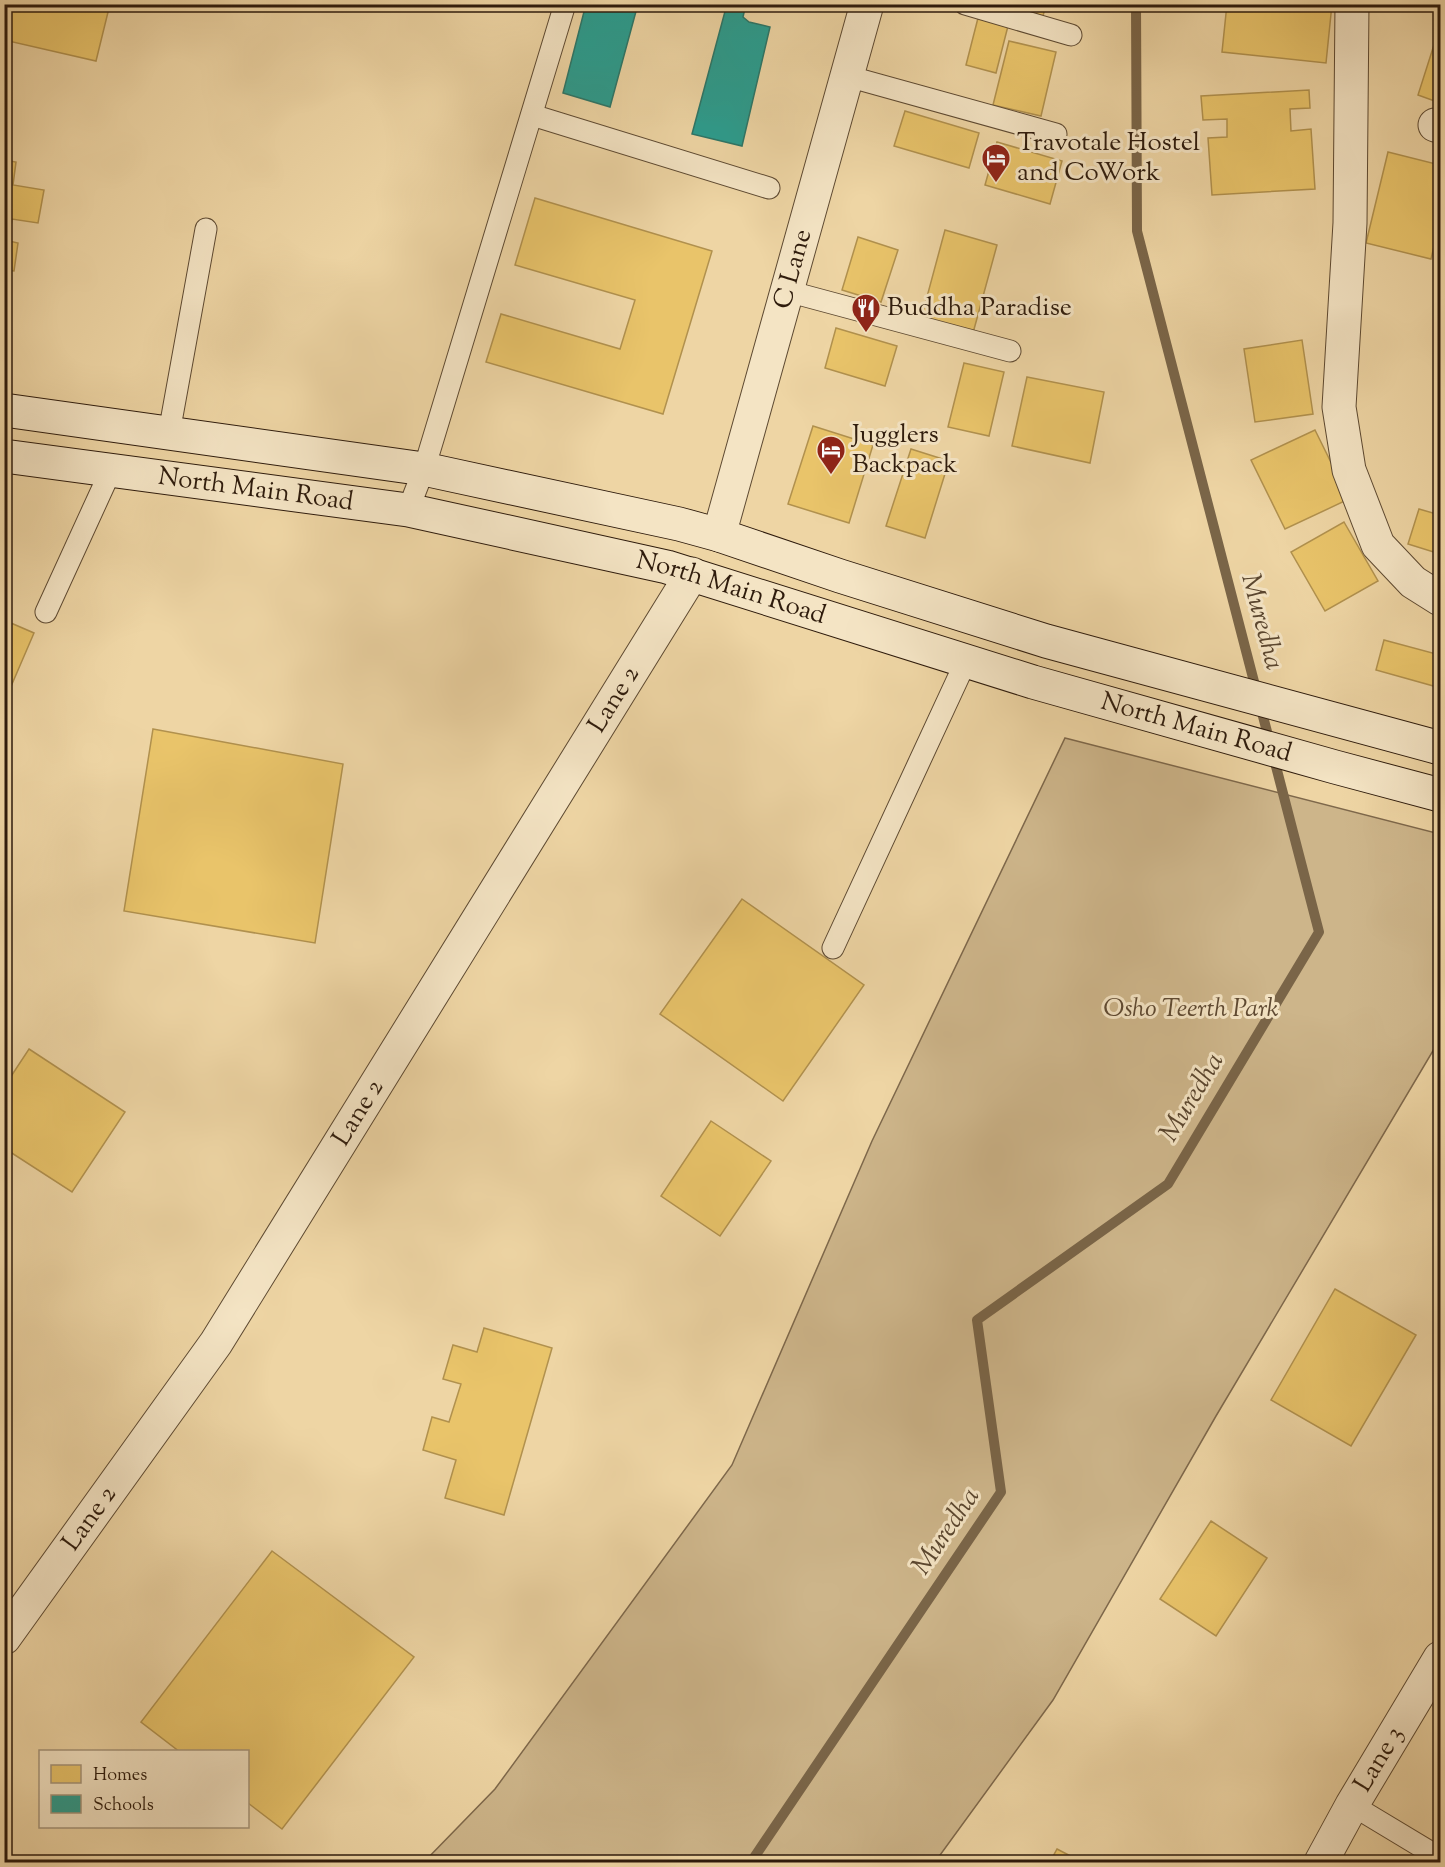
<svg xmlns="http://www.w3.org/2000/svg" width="1445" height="1867" viewBox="0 0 1445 1867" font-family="'Sorts Mill Goudy',serif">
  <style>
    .green { fill: #cdb58a; stroke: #7e684b; stroke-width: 1.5 }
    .homes { fill: #e9c46a; stroke: #b1914e; stroke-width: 1.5 }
    .schools { fill: #2a9d8f; stroke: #2b7668; stroke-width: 1.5 }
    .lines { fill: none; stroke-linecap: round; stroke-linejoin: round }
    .stream { stroke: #7a6548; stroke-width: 10 }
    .service-casing { stroke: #5e4a32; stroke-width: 23 }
    .minor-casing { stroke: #5e4a32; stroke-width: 35 }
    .secondary-casing { stroke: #2e1b0c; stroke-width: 35 }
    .service { stroke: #f4e4c4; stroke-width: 21 }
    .minor { stroke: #f4e4c4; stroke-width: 33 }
    .secondary { stroke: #f4e4c4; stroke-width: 33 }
    .labels { text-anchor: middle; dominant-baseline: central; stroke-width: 6; stroke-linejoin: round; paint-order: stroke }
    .poi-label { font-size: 26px; fill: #2e1b0c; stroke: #f4e4c4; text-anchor: start }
    .street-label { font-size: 26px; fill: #2e1b0c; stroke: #f4e4c4 }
    .park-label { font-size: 26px; font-style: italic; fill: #5e4932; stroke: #f4e4c4 }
    .water-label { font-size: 27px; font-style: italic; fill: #5a462f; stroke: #f4e4c4 }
  </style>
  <rect width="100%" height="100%" fill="#eed5a4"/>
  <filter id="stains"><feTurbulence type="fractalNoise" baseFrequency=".00333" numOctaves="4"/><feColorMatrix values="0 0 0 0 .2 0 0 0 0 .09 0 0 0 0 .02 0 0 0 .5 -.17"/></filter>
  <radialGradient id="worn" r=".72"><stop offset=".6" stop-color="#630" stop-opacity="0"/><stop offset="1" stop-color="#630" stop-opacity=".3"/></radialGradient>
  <path class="green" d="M1065 738 1440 834V1039L1216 1416 1053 1700 935 1862H424L495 1789 732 1465 872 1141Z"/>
  <g class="homes">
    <path d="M4 4H110L96 61 4 40Z"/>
    <path d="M1003 4H1046L1043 16Z"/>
    <path d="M1227 4H1332L1326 63 1222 52Z"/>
    <path d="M978 18 1008 26 996 73 966 65Z"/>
    <path d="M1440 26V103L1418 95Z"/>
    <path d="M1009 41 1056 52 1041 116 993 105Z"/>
    <path d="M1309 90 1310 108 1290 109 1291 131 1311 129 1315 189 1212 195 1208 138 1227 137V119L1203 120 1201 96Z"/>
    <path d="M905 111 979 133 969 168 894 146Z"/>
    <path d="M997 142 1062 161 1050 204 985 185Z"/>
    <path d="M1388 152 1440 165V221L1431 259 1366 243Z"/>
    <path d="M4 160 16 162 13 185 44 190 38 223 12 219 9 241 18 243 14 271 4 270Z"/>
    <path d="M535 198 712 251 663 414 486 362 501 314 620 349 635 300 515 265Z"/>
    <path d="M945 230 997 245 973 333 921 319Z"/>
    <path d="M858 237 898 250 881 302 842 290Z"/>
    <path d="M836 328 897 346 885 386 825 368Z"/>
    <path d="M1302 340 1313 414 1255 422 1244 349Z"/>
    <path d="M964 363 1004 372 989 436 948 427Z"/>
    <path d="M1027 377 1104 392 1090 463 1012 446Z"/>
    <path d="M813 426 873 445 849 523 788 504Z"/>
    <path d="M1315 430 1349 499 1285 529 1251 460Z"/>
    <path d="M911 449 949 461 925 538 886 526Z"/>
    <path d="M1419 509 1440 515V554L1408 544Z"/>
    <path d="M1344 522 1378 581 1325 611 1291 552Z"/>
    <path d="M4 620 34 633 9 691 4 689Z"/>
    <path d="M1384 640 1440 655V675L1437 687 1376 670Z"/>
    <path d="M153 729 343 764 315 943 124 911Z"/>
    <path d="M742 899 864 985 783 1101 660 1014Z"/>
    <path d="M29 1049 125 1112 72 1192 4 1148V1087Z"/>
    <path d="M711 1121 771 1161 720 1236 661 1196Z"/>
    <path d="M1335 1289 1416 1335 1351 1446 1271 1400Z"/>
    <path d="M484 1328 552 1348 504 1515 445 1498 456 1460 423 1450 432 1417 449 1422 461 1384 443 1379 453 1345 477 1352Z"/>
    <path d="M1211 1521 1267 1558 1216 1636 1160 1599Z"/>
    <path d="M272 1551 414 1657 282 1829 248 1803V1752H180L141 1722Z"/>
    <path d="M1057 1849 1082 1862H1050Z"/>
  </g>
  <g class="schools">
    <path d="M586 4H638L610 107 563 93Z"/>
    <path d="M727 4H746L743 17 749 22 770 27 742 146 692 134Z"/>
  </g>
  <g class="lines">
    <path class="stream" d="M751 1862 1001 1492 977 1320 1168 1184 1319 932 1137 231 1136 4"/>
    <g class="service-casing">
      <g id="service">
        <path d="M965 4 1071 35"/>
        <path d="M847 76 1056 134"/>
        <path d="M532 115 769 188"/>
        <path d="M787 291 1010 351"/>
        <path d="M169 433 206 229"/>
        <path d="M408 510 424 469 565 4"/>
        <path d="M46 612 111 470"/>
        <path d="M833 948 966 661"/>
        <path d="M1352 1805 1440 1858"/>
      </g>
    </g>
    <g class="minor-casing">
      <g id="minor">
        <path d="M1352 4 1350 223 1339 407 1349 470 1378 545 1413 582 1440 599"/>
        <path d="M1435 125 1440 126"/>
        <path id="s1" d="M719 535 867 4"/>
        <path id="s2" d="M4 1638 216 1343 692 574"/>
        <path id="s3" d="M1321 1862 1352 1805 1440 1658"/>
      </g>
    </g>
    <g class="secondary-casing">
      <g id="secondary">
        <path d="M4 410 424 469 679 524 719 535 840 576 1046 641 1440 748"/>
        <path id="s4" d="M4 456 408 510 667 567 1033 682 1335 767 1440 795"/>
      </g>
    </g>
    <use href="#service" class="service"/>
    <use href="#minor" class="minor"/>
    <use href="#secondary" class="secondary"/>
  </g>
  <defs>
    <g id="hotel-pin" transform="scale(1.5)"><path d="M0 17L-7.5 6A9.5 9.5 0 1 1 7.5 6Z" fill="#8f2418" stroke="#f4e4c4"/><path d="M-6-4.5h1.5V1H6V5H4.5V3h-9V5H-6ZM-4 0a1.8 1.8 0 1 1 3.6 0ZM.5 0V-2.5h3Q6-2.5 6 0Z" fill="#fff"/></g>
    <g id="restaurant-pin" transform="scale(1.5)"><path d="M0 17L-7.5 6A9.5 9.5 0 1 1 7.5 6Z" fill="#8f2418" stroke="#f4e4c4"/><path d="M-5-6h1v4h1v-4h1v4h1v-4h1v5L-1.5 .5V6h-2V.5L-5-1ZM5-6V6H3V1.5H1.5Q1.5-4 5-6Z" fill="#fff"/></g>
  </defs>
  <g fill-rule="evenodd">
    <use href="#hotel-pin" x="996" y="158"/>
    <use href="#restaurant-pin" x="866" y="308"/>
    <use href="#hotel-pin" x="831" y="450"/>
  </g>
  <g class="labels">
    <g class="poi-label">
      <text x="1017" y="143">Travotale Hostel<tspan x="1017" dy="30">and CoWork</tspan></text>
      <text x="887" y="308">Buddha Paradise</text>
      <text x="852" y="435">Jugglers<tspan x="852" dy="30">Backpack</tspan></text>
    </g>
    <g class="street-label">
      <text stroke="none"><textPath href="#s1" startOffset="276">C Lane</textPath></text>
      <text stroke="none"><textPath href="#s4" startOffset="254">North Main Road</textPath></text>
      <text stroke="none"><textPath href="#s4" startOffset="740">North Main Road</textPath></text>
      <text stroke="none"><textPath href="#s2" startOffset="1120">Lane 2</textPath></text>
      <text stroke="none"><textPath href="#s4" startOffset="1226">North Main Road</textPath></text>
      <text stroke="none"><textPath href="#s2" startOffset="634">Lane 2</textPath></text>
      <text stroke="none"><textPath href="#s2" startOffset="147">Lane 2</textPath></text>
      <text stroke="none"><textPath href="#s3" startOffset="118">Lane 3</textPath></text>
    </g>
    <g class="park-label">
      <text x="1191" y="1009">Osho Teerth Park</text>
    </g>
    <g class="water-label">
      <text transform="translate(1261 622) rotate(75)">Muredha</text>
      <text transform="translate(1193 1098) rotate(-59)">Muredha</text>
      <text transform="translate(947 1532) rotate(-56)">Muredha</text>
    </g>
  </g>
  <rect width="1445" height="1867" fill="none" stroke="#eed5a4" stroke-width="24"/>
  <rect x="6" y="6" width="1433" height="1855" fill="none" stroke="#2e1b0c" stroke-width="3"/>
  <rect x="12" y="12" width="1421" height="1843" fill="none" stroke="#2e1b0c" stroke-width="1.5"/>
  <rect x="39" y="1750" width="210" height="78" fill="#f4e4c4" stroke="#a5947a" stroke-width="1.5"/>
  <rect x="51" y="1765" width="30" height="18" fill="#e9c46a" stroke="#a5947a" stroke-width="1.5"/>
  <text x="93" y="1780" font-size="18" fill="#2e1b0c">Homes</text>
  <rect x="51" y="1795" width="30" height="18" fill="#2a9d8f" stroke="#a5947a" stroke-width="1.5"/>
  <text x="93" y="1810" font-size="18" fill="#2e1b0c">Schools</text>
  <rect width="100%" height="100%" filter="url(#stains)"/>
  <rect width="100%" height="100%" fill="url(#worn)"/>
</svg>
